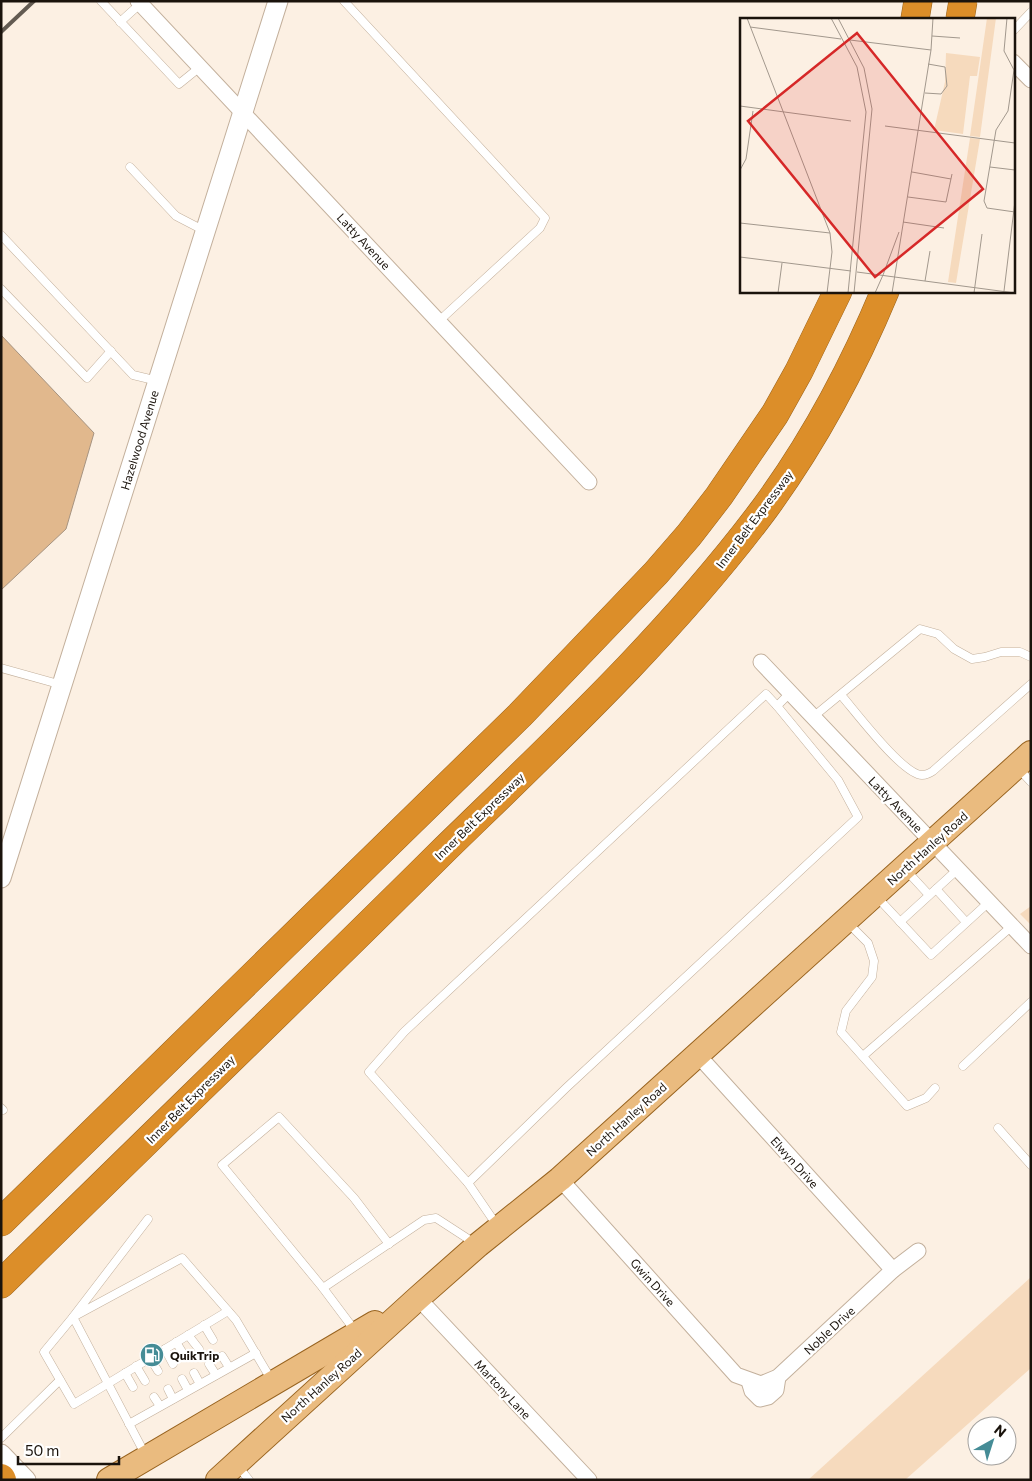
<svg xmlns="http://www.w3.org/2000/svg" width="1032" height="1481" viewBox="0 0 1032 1481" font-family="Commissioner,sans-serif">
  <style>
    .green { fill: #f6dabd }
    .building { fill: #e1b88d; stroke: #a69380 }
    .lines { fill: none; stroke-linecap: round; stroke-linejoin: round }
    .service-casing { stroke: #c3b09c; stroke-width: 9 }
    .minor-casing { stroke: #c3b09c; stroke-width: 17 }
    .tertiary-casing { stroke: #c3b09c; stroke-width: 21 }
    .primary-casing { stroke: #98631f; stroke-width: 26 }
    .motorway-casing { stroke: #98631f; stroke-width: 29 }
    .service { stroke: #fff; stroke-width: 8 }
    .minor { stroke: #fff; stroke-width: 15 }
    .tertiary { stroke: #fff; stroke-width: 19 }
    .primary { stroke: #eabb7f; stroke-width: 24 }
    .motorway { stroke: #dc8e29; stroke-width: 28 }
    .rail { stroke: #635b52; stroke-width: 4 }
    .motorway-bridge-casing { stroke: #98631f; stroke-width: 29; stroke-linecap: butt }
    .motorway-bridge { stroke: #dc8e29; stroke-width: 28 }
    .labels { text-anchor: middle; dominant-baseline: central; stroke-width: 4.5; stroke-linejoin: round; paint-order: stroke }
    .street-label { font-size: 12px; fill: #1a130c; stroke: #fff }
    .poi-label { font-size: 12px; font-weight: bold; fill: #1a130c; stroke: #fff; text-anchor: start }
    .inset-road { fill: none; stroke: #a2988d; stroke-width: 1 }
    .view { fill: #d62828; fill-opacity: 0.15; stroke: #d62828; stroke-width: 2.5 }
    .inset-edge { fill: none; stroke: #1a130c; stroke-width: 2.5 }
  </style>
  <rect width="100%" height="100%" fill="#fcf0e3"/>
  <g class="green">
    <path d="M1031 906V925L1020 914Z"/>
    <path d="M1031 1277V1368L905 1480H808Z"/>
  </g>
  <path class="building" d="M1 335 94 433 66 529 1 590Z"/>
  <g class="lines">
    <g class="service-casing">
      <g id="service">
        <path d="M101 1 179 84 200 67"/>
        <path d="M344 1 545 218 540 228 439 321"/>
        <path d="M120 22 140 4"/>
        <path d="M1013 31 1031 12"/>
        <path d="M130 167 176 216 205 231"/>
        <path d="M1 235 133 375 158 381"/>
        <path d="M1 289 87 378 111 351"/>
        <path d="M1 668 62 685"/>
        <path d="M841 695C855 711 903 775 922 775 926 775 930 773 933 771L1031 684"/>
        <path d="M813 717 920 629 938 634 954 649 972 659 985 657 1001 652H1020L1031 657"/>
        <path d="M1019 769 1031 782"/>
        <path d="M905 869 929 895"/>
        <path d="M936 889 966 922"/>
        <path d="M877 897 931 955 989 902"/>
        <path d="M847 922 868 943 874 961 872 977 846 1011 841 1032 907 1106 926 1098 935 1088"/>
        <path d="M900 922 958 869"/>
        <path d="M863 1056 1012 926"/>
        <path d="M963 1066 1031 1002"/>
        <path d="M1 1108 3 1110"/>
        <path d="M998 1128 1031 1165"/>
        <path d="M468 1183 369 1072 404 1032 766 694 777 706"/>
        <path d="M148 1219 73 1317 182 1258 236 1320 272 1381"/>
        <path d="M498 1227 468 1183 566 1088 858 817 838 780 777 706 790 693"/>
        <path d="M323 1288 222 1165 279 1117 354 1198 389 1244"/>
        <path d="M204 1325 213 1340"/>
        <path d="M356 1332 323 1288 424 1220 436 1218 476 1244"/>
        <path d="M188 1335 199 1349"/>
        <path d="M176 1342 184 1355"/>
        <path d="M165 1349 173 1364"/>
        <path d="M222 1356 229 1367"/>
        <path d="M150 1358 158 1371"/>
        <path d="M209 1364 216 1375"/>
        <path d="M136 1366 145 1381"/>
        <path d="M125 1373 133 1387"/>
        <path d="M194 1373 200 1384"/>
        <path d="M182 1379 188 1390"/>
        <path d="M168 1389 173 1399"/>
        <path d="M154 1397 160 1406"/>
        <path d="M129 1424 256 1353"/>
        <path d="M1 1438 60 1380"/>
        <path d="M146 1456 73 1317 44 1352 74 1404C125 1373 177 1342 228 1311"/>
        <path d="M237 1465 249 1480"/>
      </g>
    </g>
    <g class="minor-casing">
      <g id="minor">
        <path d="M138 1 589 482"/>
        <path d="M1013 62 1031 80"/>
        <path d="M761 662 1031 946"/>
        <path d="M697 1054 893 1270"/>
        <path d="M560 1179 736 1375 761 1384 778 1377 893 1270 918 1251"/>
        <path d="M418 1298 589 1480"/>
        <path d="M749 1381 752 1391 760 1399 768 1397 776 1390 778 1377"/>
      </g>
    </g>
    <g class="tertiary-casing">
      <g id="tertiary">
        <path d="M1 878 278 1"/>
        <path d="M1 1454 26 1480"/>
      </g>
    </g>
    <g class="primary-casing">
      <g id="primary">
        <path d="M109 1480 375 1323"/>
        <path d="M218 1480 418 1298 478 1245 560 1179 1031 753"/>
      </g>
    </g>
    <g class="motorway-casing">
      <g id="motorway">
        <path d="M915 19 918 1"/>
        <path d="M1 1222 520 715 656 573 689 535 719 496 775 414 799 371 838 291"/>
        <path d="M1 1284C148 1139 297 996 443 851 555 742 671 634 765 508 814 441 853 368 885 291"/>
        <path d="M1 1478 2 1480"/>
      </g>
    </g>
    <use href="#service" class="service"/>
    <use href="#minor" class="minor"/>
    <use href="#tertiary" class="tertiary"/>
    <use href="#primary" class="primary"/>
    <use href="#motorway" class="motorway"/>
    <path class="rail" d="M1 32 34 1"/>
    <g class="motorway-bridge-casing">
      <path id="motorway-bridge" d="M960 19 963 1"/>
    </g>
    <use href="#motorway-bridge" class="motorway-bridge"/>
  </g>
  <defs>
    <g id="fuel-disc" transform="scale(1.25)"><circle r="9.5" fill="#458c96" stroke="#fff"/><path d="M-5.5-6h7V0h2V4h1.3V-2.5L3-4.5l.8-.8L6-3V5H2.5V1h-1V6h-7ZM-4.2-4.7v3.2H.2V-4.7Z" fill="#fff"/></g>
  </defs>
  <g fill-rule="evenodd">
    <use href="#fuel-disc" x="152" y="1355"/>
  </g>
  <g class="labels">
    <g class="street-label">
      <text transform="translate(364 241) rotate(47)">Latty Avenue</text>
      <text transform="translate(139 440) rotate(-73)">Hazelwood Avenue</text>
      <text transform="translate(754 519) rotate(-53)">Inner Belt Expressway</text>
      <text transform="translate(896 804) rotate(46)">Latty Avenue</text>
      <text transform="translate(479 816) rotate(-44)">Inner Belt Expressway</text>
      <text transform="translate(927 848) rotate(-42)">North Hanley Road</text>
      <text transform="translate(190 1099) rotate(-45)">Inner Belt Expressway</text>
      <text transform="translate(626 1119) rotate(-42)">North Hanley Road</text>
      <text transform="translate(795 1162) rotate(48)">Elwyn Drive</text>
      <text transform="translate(653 1282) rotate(48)">Gwin Drive</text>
      <text transform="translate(829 1330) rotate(-43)">Noble Drive</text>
      <text transform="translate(321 1385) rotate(-42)">North Hanley Road</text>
      <text transform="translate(503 1389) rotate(47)">Martony Lane</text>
    </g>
    <g class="poi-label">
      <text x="170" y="1355">QuikTrip</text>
    </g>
  </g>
  <g transform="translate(740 18)">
    <rect width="275" height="275" fill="#fcf0e3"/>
    <path d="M247 0H256L240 119 230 118ZM206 35 240 39 237 58H230L223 116 194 112 205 64ZM230 120 240 121 216 265 208 264Z" fill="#f6dabd"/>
    <path class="inset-road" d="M7 0 90 215 92 234 87 275M91 0 117 49 126 94 108 275M98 0 124 50 132 91 114 275M267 0 264 33 274 52 268 93 256 112 244 183 247 190 275 194M10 9 101 21M192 18 220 20M110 22 191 32M185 75 201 76 207 68 205 49 188 46M0 88 111 103M145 108 275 125M250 149 275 152M0 152 6 141 13 93M172 154 211 161M168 179 206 184 212 156M163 204 204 210M0 205 90 215M0 239 111 253M117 254 275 275M143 257 159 214M185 263 190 233M264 273 275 183M38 275 42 245M135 275 143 257M152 275 191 32 193 0M234 275 242 216"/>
    <path class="view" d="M117 15 243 171 135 259 8 103Z"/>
    <rect width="275" height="275" class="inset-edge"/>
  </g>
  <rect width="1032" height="1481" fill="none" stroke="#1a130c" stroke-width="5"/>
  <g transform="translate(992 1441) rotate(39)"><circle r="24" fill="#ffffff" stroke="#a3a19e"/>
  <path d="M0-4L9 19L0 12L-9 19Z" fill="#458c96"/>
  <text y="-8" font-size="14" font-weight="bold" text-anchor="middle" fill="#1a130c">N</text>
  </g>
  <path d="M18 1456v8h101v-8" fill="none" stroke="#1a130c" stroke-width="2.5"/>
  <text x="25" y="1456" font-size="15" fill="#1a130c" stroke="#ffffff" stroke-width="4" paint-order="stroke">50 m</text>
</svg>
